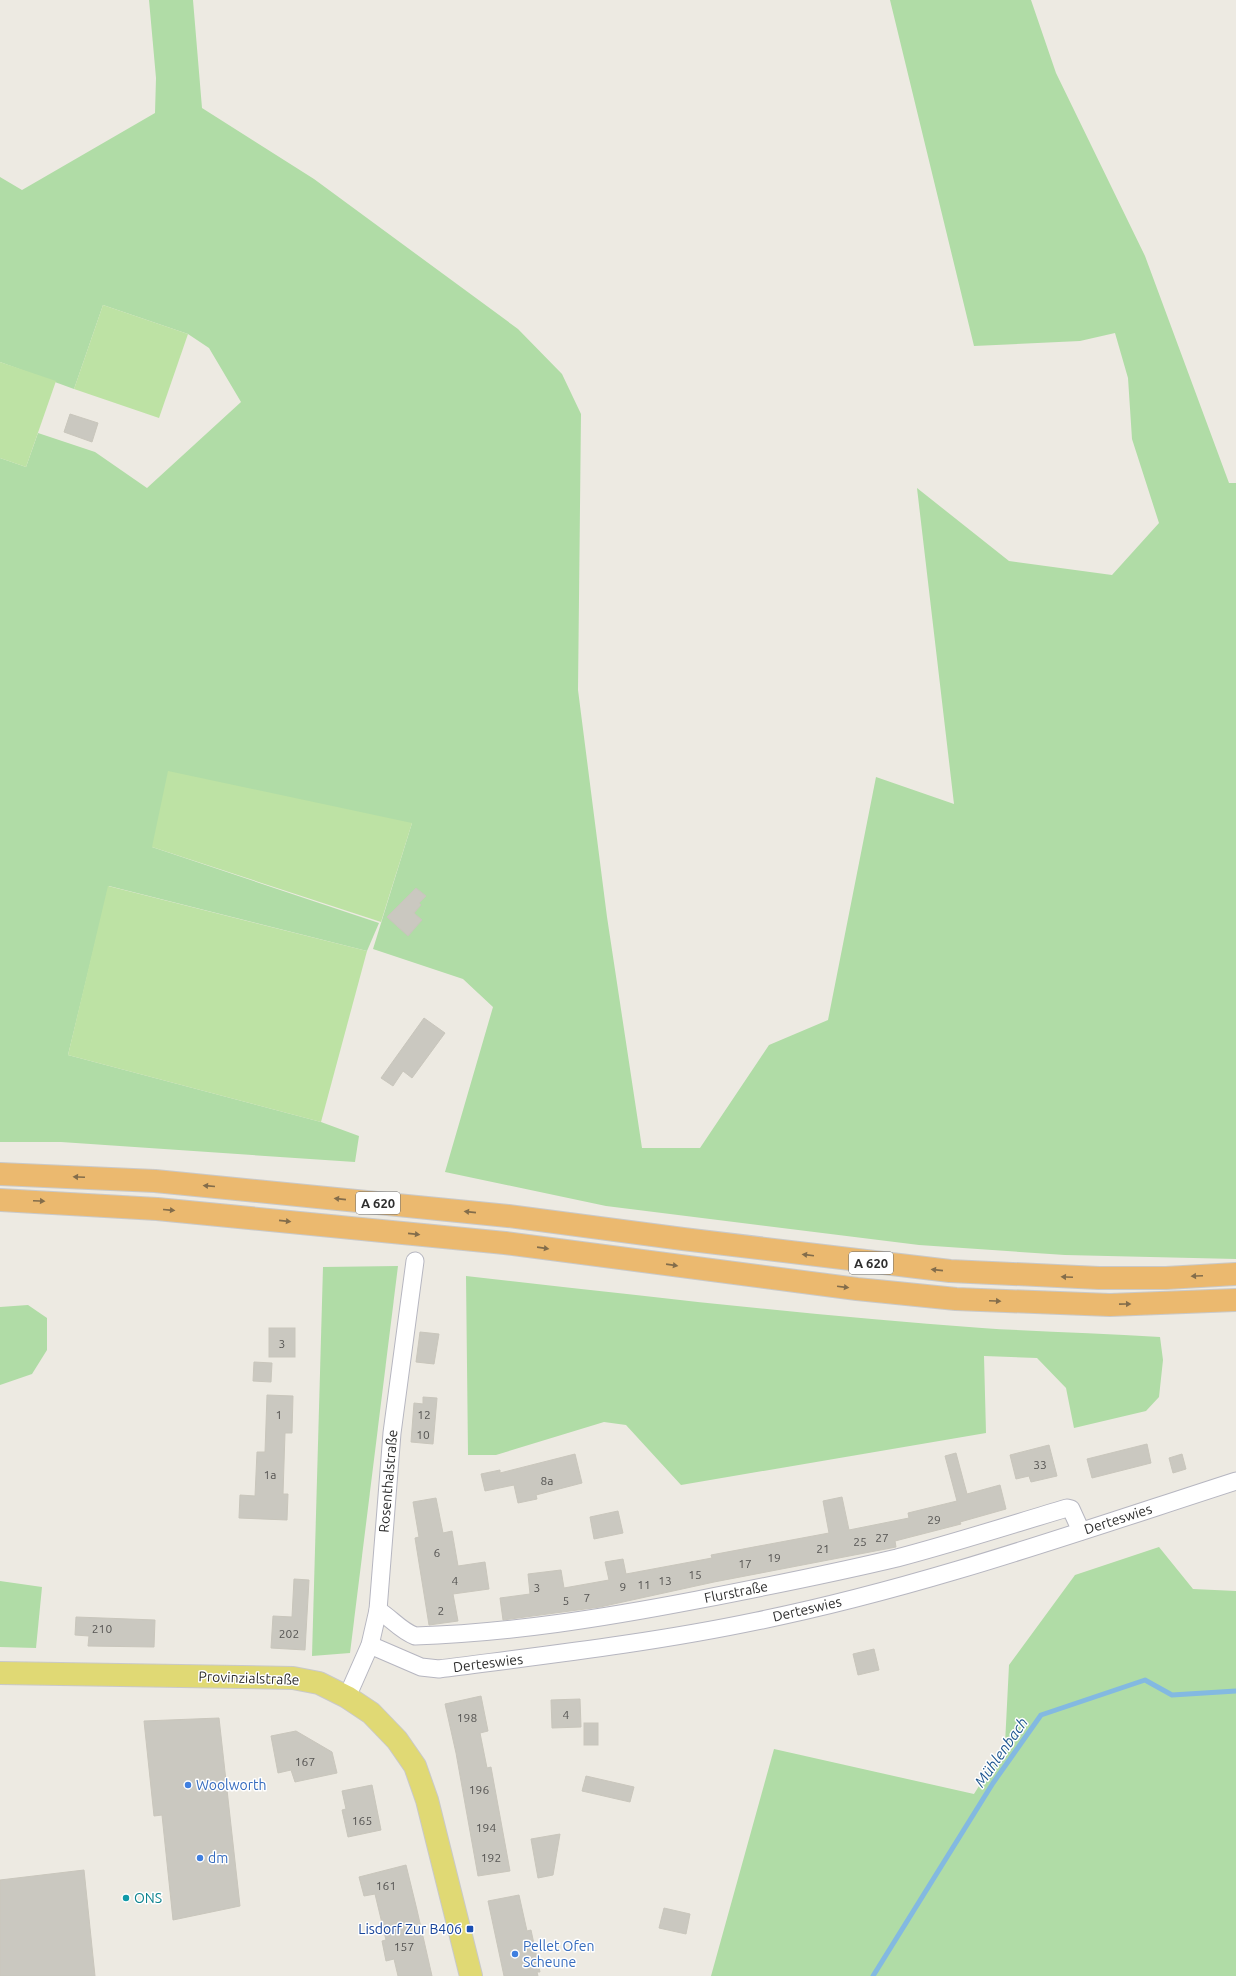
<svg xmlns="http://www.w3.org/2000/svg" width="1236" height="1976" viewBox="0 0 1236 1976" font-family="Ubuntu,sans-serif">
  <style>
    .green { fill: #b0dca6 }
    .pitch { fill: #bde2a4 }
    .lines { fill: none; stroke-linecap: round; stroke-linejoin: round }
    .stream { stroke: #83b9e1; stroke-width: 5 }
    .building { fill: #cac8c0; stroke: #c9c6bc }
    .minor-casing { stroke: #b6b6c0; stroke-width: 19 }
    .major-casing { stroke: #c9c9c9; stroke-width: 24 }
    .highway-casing { stroke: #c9c9c9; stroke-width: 24 }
    .minor { stroke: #fff; stroke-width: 17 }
    .major { stroke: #e0d974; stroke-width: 22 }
    .highway { stroke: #ebb96f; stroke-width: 22 }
    .oneway { fill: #836d4b }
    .shop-dot { fill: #3f7fe0; stroke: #fff; stroke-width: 1.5 }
    .culture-dot { fill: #0f9aa8; stroke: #fff; stroke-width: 1.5 }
    .transit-dot { fill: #1a4fb4; stroke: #fff; stroke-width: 1.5 }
    .labels { text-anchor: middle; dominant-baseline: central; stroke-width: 3; stroke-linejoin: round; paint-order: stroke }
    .number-label { font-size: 12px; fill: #555452 }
    .shield { fill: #fff; stroke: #6d6d6d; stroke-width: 1 }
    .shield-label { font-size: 13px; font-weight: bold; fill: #2e2e2e }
    .street-label { font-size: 14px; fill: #2e2e2e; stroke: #fff }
    .shop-label { font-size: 14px; fill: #366cbe; stroke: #fff; text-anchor: start }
    .culture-label { font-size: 14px; fill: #0d838f; stroke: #fff; text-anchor: start }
    .transit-label { font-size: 14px; fill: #164399; stroke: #fff; text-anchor: end }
    .water-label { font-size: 15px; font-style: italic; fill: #1f5790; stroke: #fff }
  </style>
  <rect width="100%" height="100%" fill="#edeae2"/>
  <g class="green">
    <path d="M149 0H193L202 108 314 179 518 329 562 374 581 414 578 690 607 917 642 1148H700L769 1045 828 1020 876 777 954 804 917 488 1009 561 1112 575 1159 523 1132 439 1128 378 1115 333 1080 341 974 346 890 0H1031L1056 73 1145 256 1229 483H1236V1259L1065 1255 919 1245 606 1206 445 1172 493 1007 463 979 373 949 412 823 152 847 379 923 367 951 109 886 68 1055 321 1122 359 1136 355 1162 61 1142H0V458L26 467 38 433 95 452 147 488 241 402 209 348 188 334 103 305 74 389 0 362V177L22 190 155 113 156 78Z"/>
    <path d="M398 1266 350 1653 312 1656 323 1267Z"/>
    <path d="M466 1276C638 1295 810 1316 982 1328 1041 1332 1101 1333 1160 1337L1163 1360 1159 1397 1146 1411 1074 1428 1066 1388 1037 1358 984 1356 986 1433 681 1485 626 1425 604 1422 496 1455H468Z"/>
    <path d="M28 1305 47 1318V1350L32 1374 0 1385V1307Z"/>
    <path d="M1159 1547 1193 1589 1236 1591V1976H711L774 1749 974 1794 1005 1744 1009 1665 1075 1575Z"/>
    <path d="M0 1581 42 1587 36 1648 0 1647Z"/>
  </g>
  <g class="pitch">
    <path d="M103 305 188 334 159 418 74 389Z"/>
    <path d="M0 362 56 381 26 467 0 458Z"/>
    <path d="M168 771 412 823 381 922 152 847Z"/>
    <path d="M108 886 367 951 321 1122 68 1055Z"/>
  </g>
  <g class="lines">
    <path class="stream" d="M873 1976 993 1783 1041 1715 1145 1680 1172 1695 1236 1691"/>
  </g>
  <g class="building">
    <path d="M70 414 98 423 92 442 64 432Z"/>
    <path d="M416 888 426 896 419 903 421 905 414 913 422 920 408 936 387 917Z"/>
    <path d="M424 1018 445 1033 412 1078 403 1071 393 1086 381 1078Z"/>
    <rect x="269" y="1328" width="26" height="29"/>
    <path d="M420 1332 439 1334 434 1364 416 1362Z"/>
    <path d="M254 1362 272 1363 271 1382 253 1381Z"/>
    <path d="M267 1395 293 1396 292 1433H285L283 1494H288L287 1520 239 1518 240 1495 255 1496 257 1452H265Z"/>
    <path d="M423 1397 437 1398 433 1444 411 1442 414 1403 423 1404Z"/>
    <path d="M1147 1444 1151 1463 1092 1478 1087 1459Z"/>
    <path d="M1049 1445 1057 1476 1031 1482 1029 1476 1016 1479 1010 1455Z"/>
    <path d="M956 1453 967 1494 1000 1485 1006 1509 960 1522 961 1524 895 1541 896 1547 714 1582 600 1607 503 1620 500 1598 530 1594 528 1574 561 1570 564 1588 609 1580 605 1562 623 1559 626 1574 712 1558 711 1555 829 1533 823 1501 842 1497 849 1530 909 1518 908 1513 957 1501 945 1456Z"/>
    <path d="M575 1454 582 1483 536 1495 537 1499 518 1503 514 1485 485 1491 481 1474 500 1470V1473Z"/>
    <path d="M1182 1454 1186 1469 1173 1473 1169 1458Z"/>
    <path d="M436 1498 443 1533 452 1531 458 1566 485 1562 489 1589 453 1594 458 1621 429 1625 415 1538 419 1537 413 1502Z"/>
    <path d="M618 1511 623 1533 594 1539 590 1517Z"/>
    <path d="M294 1579 309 1580 305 1650 271 1648 273 1616 292 1617Z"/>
    <path d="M76 1617 155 1620 154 1647 88 1646 89 1636 75 1635Z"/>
    <path d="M874 1649 879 1670 858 1675 853 1654Z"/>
    <path d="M481 1696 488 1731 480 1733 487 1768 491 1767 510 1871 478 1876 456 1753 445 1704Z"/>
    <path d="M580 1699 581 1727 552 1728 551 1700Z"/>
    <path d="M219 1718 240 1906 173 1920 162 1815 154 1816 144 1721Z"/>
    <rect x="584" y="1723" width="14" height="22"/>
    <path d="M296 1731 332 1752 337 1773 295 1782 291 1770 278 1773 271 1736Z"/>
    <path d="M586 1776 634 1787 630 1802 582 1791Z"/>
    <path d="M372 1785 381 1830 348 1837 342 1810 346 1809 342 1791Z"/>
    <path d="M560 1834 553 1875 538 1878 531 1839Z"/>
    <path d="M406 1865 417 1910 432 1976H398L394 1959 386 1961 382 1941 386 1940 375 1894 364 1896 359 1877Z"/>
    <path d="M84 1870 95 1976H0V1880Z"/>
    <path d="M519 1895 527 1931 531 1930 540 1972H537L538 1976H504L488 1901Z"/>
    <path d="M664 1908 690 1914 686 1934 659 1928Z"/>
  </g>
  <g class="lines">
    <g class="minor-casing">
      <g id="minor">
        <path d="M378 1610C391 1618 401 1631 415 1636 510 1633 603 1618 697 1600 764 1587 830 1574 897 1558 954 1543 1010 1525 1067 1508L1071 1509 1081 1531"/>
        <path d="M370 1645 421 1667 439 1669C546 1655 652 1643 757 1621 920 1588 1078 1532 1236 1481"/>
        <path d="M347 1697 370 1645 378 1610 392 1433 415 1261"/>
      </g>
    </g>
    <g class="major-casing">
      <path id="major" d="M0 1673 293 1678 319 1683 347 1697 371 1713 397 1740 415 1766 427 1800 471 1976"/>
    </g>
    <g class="highway-casing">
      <g id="highway">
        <path d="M0 1174 155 1181 508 1216 683 1239 950 1271 1099 1278H1166L1236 1274"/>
        <path d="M0 1200 157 1209 505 1243 857 1289 956 1299 1110 1305 1236 1300"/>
      </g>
    </g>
    <use href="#minor" class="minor"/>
    <use href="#major" class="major"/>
    <use href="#highway" class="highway"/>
  </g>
  <defs><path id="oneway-solid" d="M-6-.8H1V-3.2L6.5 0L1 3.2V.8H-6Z"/></defs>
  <g class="oneway">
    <use href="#oneway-solid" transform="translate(79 1177) rotate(-177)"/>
    <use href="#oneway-solid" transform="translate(209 1186) rotate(-175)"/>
    <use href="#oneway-solid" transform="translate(340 1199) rotate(-174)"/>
    <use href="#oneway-solid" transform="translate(39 1201) rotate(3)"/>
    <use href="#oneway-solid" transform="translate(169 1210) rotate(5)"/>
    <use href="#oneway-solid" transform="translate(470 1212) rotate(-174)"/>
    <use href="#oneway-solid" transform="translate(285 1221) rotate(6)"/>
    <use href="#oneway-solid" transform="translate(414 1234) rotate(6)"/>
    <use href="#oneway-solid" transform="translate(543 1248) rotate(8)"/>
    <use href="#oneway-solid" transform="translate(808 1255) rotate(-173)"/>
    <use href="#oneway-solid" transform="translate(672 1265) rotate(8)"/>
    <use href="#oneway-solid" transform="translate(937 1270) rotate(-174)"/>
    <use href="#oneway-solid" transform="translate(1197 1276) rotate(177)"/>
    <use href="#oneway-solid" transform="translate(1067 1277) rotate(-178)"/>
    <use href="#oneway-solid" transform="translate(843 1287) rotate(7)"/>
    <use href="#oneway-solid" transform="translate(995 1301) rotate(3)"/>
    <use href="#oneway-solid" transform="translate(1125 1304) rotate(-1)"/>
  </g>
  <g class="shop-dot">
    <circle cx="188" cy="1785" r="4"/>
    <circle cx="200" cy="1858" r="4"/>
    <circle cx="515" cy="1954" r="4"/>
  </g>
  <circle class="culture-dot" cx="126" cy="1898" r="4"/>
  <rect class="transit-dot" x="466" y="1925" width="8" height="8" rx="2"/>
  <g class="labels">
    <g class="number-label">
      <text x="282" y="1343">3</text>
      <text x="279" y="1414">1</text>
      <text x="424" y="1414">12</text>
      <text x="423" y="1434">10</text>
      <text x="1040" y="1464">33</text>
      <text x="270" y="1474">1a</text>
      <text x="547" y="1480">8a</text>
      <text x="934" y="1519">29</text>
      <text x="882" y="1537">27</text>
      <text x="860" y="1541">25</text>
      <text x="823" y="1548">21</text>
      <text x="437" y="1552">6</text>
      <text x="774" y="1557">19</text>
      <text x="745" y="1563">17</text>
      <text x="695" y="1574">15</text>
      <text x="455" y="1580">4</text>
      <text x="665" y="1580">13</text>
      <text x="644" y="1584">11</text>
      <text x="623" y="1586">9</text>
      <text x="537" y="1587">3</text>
      <text x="587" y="1597">7</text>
      <text x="566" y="1600">5</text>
      <text x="441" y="1610">2</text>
      <text x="102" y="1628">210</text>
      <text x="289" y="1633">202</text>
      <text x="566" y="1714">4</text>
      <text x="467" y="1717">198</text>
      <text x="305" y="1761">167</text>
      <text x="479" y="1789">196</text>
      <text x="362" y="1820">165</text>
      <text x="486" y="1827">194</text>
      <text x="491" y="1857">192</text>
      <text x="386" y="1885">161</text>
      <text x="404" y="1946">157</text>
    </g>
    <g class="shield">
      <rect x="356" y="1192" width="44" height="22" rx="3"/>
      <rect x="849" y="1252" width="44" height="22" rx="3"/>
    </g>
    <g class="shield-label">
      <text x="378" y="1203">A 620</text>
      <text x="871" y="1263">A 620</text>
    </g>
    <g class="street-label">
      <text transform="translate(388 1481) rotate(-85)">Rosenthalstraße</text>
      <text transform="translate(1118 1519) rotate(-18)">Derteswies</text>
      <text transform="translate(736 1592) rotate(-11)">Flurstraße</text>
      <text transform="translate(807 1609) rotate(-13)">Derteswies</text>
      <text transform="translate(488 1663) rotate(-7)">Derteswies</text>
      <text transform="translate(249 1678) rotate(2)">Provinzialstraße</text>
    </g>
    <g class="shop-label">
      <text x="196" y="1785">Woolworth</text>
      <text x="208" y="1858">dm</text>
      <text x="523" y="1946">Pellet Ofen<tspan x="523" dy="16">Scheune</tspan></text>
    </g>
    <g class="culture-label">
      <text x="134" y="1898">ONS</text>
    </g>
    <g class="transit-label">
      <text x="462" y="1929">Lisdorf Zur B406</text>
    </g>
    <g class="water-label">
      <text transform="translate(1001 1752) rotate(-55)">Mühlenbach</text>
    </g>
  </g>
</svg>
